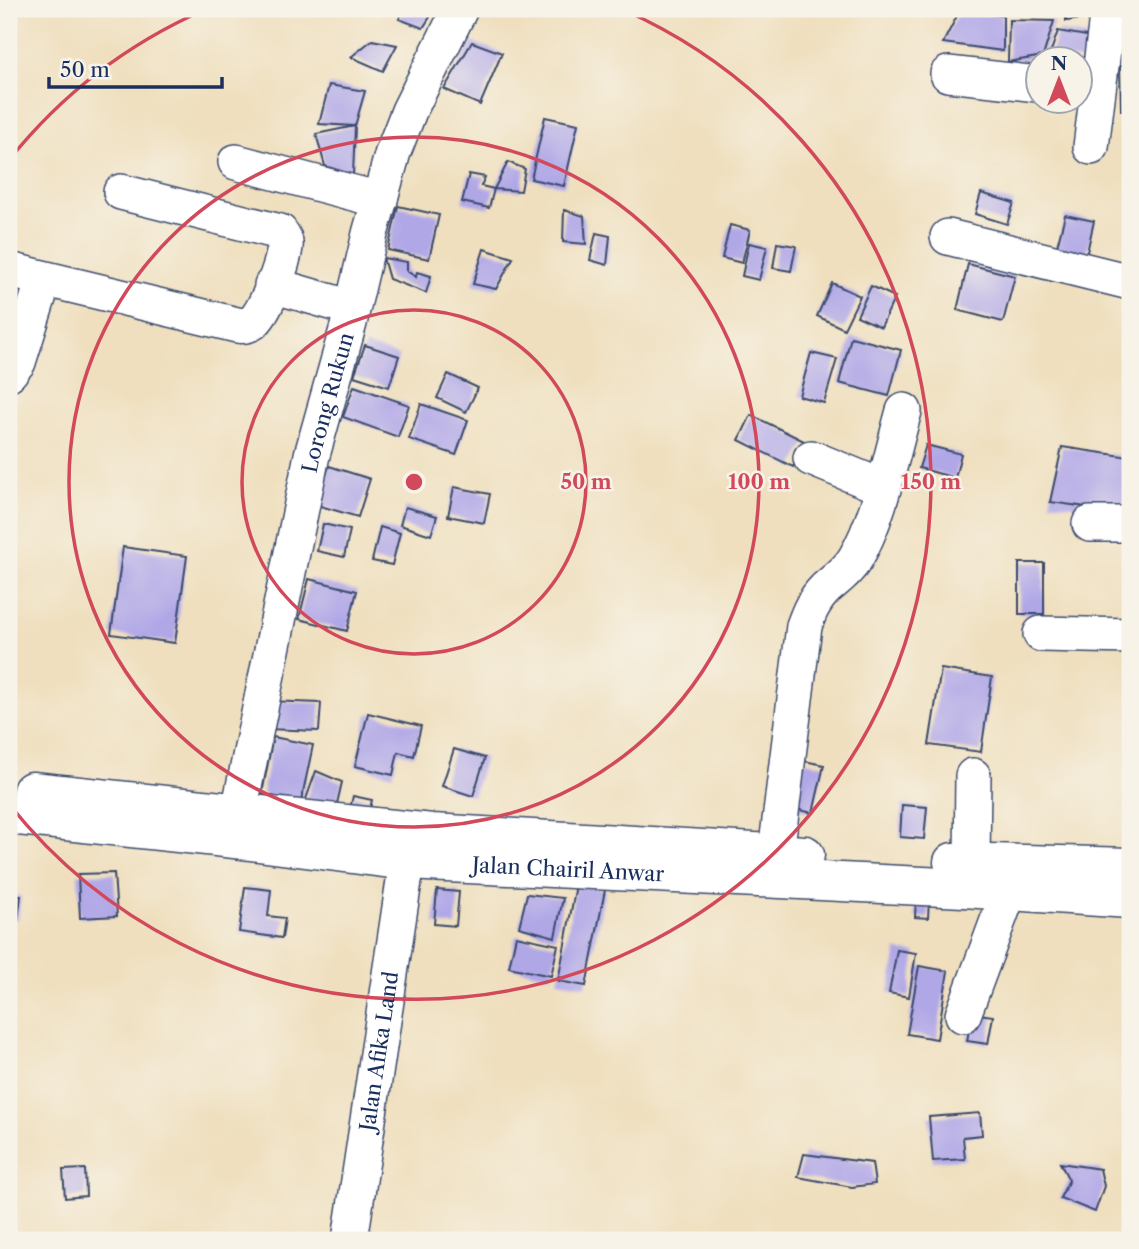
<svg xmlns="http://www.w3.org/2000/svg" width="1139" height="1249" viewBox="0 0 1139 1249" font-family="'Libre Caslon Text',serif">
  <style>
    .building { fill: #b0a7e7 }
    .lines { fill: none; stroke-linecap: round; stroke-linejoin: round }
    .minor-casing { stroke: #3b496c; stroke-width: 38 }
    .major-casing { stroke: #3b496c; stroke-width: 41 }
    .minor { stroke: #fff; stroke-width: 35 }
    .major { stroke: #fff; stroke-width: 38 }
    .ring { fill: none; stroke: #d1495b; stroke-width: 3.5 }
    .labels { text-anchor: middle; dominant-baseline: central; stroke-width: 5; stroke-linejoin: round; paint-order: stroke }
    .street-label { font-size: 21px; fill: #1b2f5e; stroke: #f7f3e8 }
    .centre { fill: #d1495b; stroke: #f7f3e8; stroke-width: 3.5 }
    .ring-label { font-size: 21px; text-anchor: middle; font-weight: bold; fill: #d1495b; stroke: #f7f3e8; stroke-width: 5; stroke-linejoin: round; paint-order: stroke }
  </style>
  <rect width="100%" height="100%" fill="#f7f3e8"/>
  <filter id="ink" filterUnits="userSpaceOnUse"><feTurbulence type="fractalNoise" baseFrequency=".0143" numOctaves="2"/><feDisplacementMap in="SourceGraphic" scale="14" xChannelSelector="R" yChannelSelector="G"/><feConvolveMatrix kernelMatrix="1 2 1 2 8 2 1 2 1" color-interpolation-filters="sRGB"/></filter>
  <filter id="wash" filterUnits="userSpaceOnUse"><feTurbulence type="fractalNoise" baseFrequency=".00686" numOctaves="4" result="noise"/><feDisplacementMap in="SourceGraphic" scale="28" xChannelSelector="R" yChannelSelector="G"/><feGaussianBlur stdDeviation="1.57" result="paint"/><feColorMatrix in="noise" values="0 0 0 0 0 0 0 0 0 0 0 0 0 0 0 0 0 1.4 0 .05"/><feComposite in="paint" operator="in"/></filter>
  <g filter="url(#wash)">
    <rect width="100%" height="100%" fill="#efdfbe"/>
    <g id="blocks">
      <g class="building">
        <path d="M404 9H435L423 28 399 19Z"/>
        <path d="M1066 9H1097L1095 17 1066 21Z"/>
        <path d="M960 10 1003 16V51L943 43Z"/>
        <path d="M1009 20 1054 21 1043 56 1008 62Z"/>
        <path d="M1058 31 1092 37 1086 65 1080 64V60L1049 57Z"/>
        <path d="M372 40 397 45 383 71 351 57Z"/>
        <path d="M472 42 502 53 480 105 444 89Z"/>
        <path d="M1120 66H1130V110H1121Z"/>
        <path d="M329 85 365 91 355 126 353 175 325 166 316 134 355 126 319 124Z"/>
        <path d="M545 117 578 124 564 186 531 179Z"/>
        <path d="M508 162 525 169 521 191 494 189Z"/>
        <path d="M469 174 485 177 481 186 494 189 489 208 462 202Z"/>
        <path d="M981 193 1014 203 1007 224 975 214Z"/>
        <path d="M398 206 439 215 429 259 388 250Z"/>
        <path d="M564 210 584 216 586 244 563 242Z"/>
        <path d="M1065 215 1094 221 1085 261 1055 254Z"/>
        <path d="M730 225 750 230 742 263 722 258Z"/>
        <path d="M596 233 610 236 607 265 590 260Z"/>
        <path d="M749 243 767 247 759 280 742 276Z"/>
        <path d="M777 243 796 246 791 271 773 268Z"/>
        <path d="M484 249 513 258 496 289 473 284Z"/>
        <path d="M383 258 407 262V271L416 277 417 272 431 276 426 293 389 279Z"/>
        <path d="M968 264 1015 276 1003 322 957 310Z"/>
        <path d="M832 283 860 296 844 329 817 316Z"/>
        <path d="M871 286 895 297 881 327 857 316Z"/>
        <path d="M851 337 901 350 889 396 839 383Z"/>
        <path d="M365 345 399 356 389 387 354 376Z"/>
        <path d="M811 353 837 359 824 403 799 396Z"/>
        <path d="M448 374 478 388 466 412 437 398Z"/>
        <path d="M354 386 409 405 398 437 343 417Z"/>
        <path d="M421 404 468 420 456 455 409 439Z"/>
        <path d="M751 415 806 442 793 467 739 440Z"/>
        <path d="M926 445 961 454 955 478 919 468Z"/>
        <path d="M1062 447 1130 457V513L1050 502Z"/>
        <path d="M329 466 370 479 358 517 317 505Z"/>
        <path d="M454 487 490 494 484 523 448 516Z"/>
        <path d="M405 507 437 516 431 535 400 525Z"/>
        <path d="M323 524 350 530 344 557 317 551Z"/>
        <path d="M380 527 400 533 392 565 372 561Z"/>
        <path d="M123 547 187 556 175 643 111 634Z"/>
        <rect x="1019" y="563" width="25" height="51"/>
        <path d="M309 579 357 591 347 631 299 619Z"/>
        <path d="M941 669 992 677 981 752 929 745Z"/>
        <path d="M268 701 321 703 319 731 267 729Z"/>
        <path d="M368 713 421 726 414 756 398 752 393 775 355 766Z"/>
        <path d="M273 737 313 745 301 802 262 794Z"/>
        <path d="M454 749 485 758 473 796 442 786Z"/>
        <path d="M799 760 824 765 813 813 790 808Z"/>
        <path d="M316 771 342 782 336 808 305 802Z"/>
        <path d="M353 796 372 800 368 817 349 813Z"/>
        <path d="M902 805 927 807 924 839 900 837Z"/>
        <path d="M114 873 117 916 80 918 78 874Z"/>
        <path d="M576 885 605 890 586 986 558 981Z"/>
        <path d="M245 887 271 890 268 916 285 918 282 938 239 932Z"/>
        <path d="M437 890 459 892 456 926 434 924Z"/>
        <path d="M527 894 563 898 555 937 519 927Z"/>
        <path d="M9 895 21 896 18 920 9 919Z"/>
        <path d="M916 899 929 900 928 918 915 917Z"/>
        <path d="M516 936 558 945 551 976 509 967Z"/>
        <path d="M897 950 916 953 909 997 889 993Z"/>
        <path d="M919 966 948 971 937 1039 907 1034Z"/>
        <path d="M972 1013 993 1016 988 1044 967 1041Z"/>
        <path d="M980 1113 982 1135 963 1137 965 1159 933 1161 929 1117Z"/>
        <path d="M804 1154 872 1163 875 1184 852 1187 798 1177Z"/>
        <path d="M1060 1163 1100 1169 1104 1186 1095 1212 1060 1198 1069 1180Z"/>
        <path d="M85 1169 86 1196 65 1198 63 1170Z"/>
      </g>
    </g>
  </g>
  <g filter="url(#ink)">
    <use href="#blocks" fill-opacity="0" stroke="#3b496c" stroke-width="2"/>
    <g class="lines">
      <g class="minor-casing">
        <g id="minor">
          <path d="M948 74 1038 84"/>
          <path d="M1091 147 1108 9"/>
          <path d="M236 162 380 200"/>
          <path d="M948 237 1130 282"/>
          <path d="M9 270 237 325C243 326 247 326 253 322 266 312 283 264 285 247 286 241 284 237 280 232L121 192"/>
          <path d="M272 285 352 308"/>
          <path d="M9 373 18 362 44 279"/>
          <path d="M811 458 882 487"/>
          <path d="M1090 524H1130"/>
          <path d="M1041 634 1130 636"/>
          <path id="s1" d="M239 811 312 455 349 323 370 234 393 152 409 111 460 9"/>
          <path d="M776 853 804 626C809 612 814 600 825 589 836 579 847 572 855 559 879 519 891 457 904 411"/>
          <path d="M972 863 973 776"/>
          <path d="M963 1015 1009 891"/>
          <path id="s2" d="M350 1240 407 861"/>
        </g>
      </g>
      <g class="major-casing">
        <g id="major">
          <path d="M32 791 432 833 805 855"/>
          <path id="s3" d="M9 815 235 839 407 861 964 888 1130 899"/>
          <path d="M953 862 1130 867"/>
        </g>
      </g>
      <use href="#minor" class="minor"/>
      <use href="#major" class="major"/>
    </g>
  </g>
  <g class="ring">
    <circle cx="414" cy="482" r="172"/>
    <circle cx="414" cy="482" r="345"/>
    <path d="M9 160A517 517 0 0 1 204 10M624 10A517 517 0 1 1 9 804"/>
  </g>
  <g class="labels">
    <g class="street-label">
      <text stroke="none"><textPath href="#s1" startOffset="418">Lorong Rukun</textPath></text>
      <text stroke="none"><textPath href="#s3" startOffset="562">Jalan Chairil Anwar</textPath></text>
      <text stroke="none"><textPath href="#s2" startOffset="191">Jalan Afika Land</textPath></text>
    </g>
  </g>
  <circle cx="414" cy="482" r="10" class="centre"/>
  <g class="ring-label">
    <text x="586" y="489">50 m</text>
    <text x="759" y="489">100 m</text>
    <text x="931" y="489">150 m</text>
  </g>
  <rect width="1139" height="1249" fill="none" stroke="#f7f3e8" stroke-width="35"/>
  <g transform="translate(1059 80)"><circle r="33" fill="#f7f3e8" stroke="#9fa5b1" stroke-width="2"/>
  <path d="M0-5L12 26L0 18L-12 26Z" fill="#d1495b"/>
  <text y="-10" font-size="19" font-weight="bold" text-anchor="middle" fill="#1b2f5e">N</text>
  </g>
  <path d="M49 77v10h173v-10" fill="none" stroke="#1b2f5e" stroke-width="3.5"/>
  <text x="60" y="77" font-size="21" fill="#1b2f5e" stroke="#f7f3e8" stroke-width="5" paint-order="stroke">50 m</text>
</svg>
